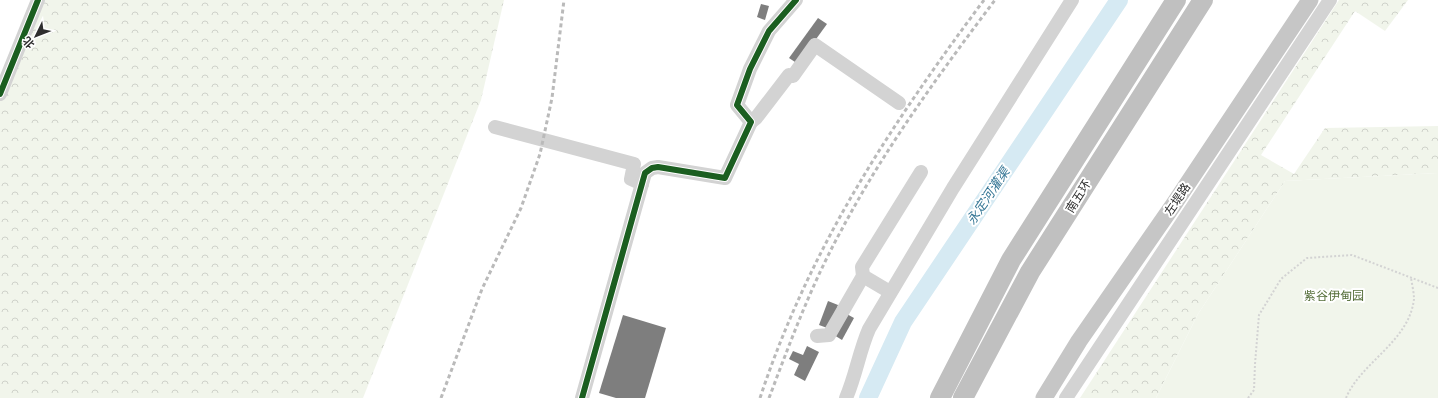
<svg xmlns="http://www.w3.org/2000/svg" width="1438" height="398" viewBox="0 0 1438 398" font-family="'PT Sans Narrow','Noto Sans SC',sans-serif">
  <style>
    .forest { fill: url(#forest-crowns) }
    .garden { fill: #f1f5eb }
    .lines { fill: none; stroke-linecap: round; stroke-linejoin: round }
    .river { stroke: #d6eaf3; stroke-width: 18 }
    .building { fill: #7e7e7e }
    .path { stroke: #d3d3d3; stroke-width: 2; stroke-dasharray: 2 2; stroke-linecap: butt }
    .minor { stroke: #d3d3d3; stroke-width: 14 }
    .major { stroke: #c6c6c6; stroke-width: 17 }
    .highway { stroke: #c0c0c0; stroke-width: 20 }
    .rail { stroke: #bababa; stroke-width: 3; stroke-dasharray: 4 3; stroke-linecap: butt }
    .cycleway-casing { stroke: #fff; stroke-width: 8 }
    .cycleway { stroke: #1b5e20; stroke-width: 6 }
    .labels { text-anchor: middle; dominant-baseline: central; stroke-width: 4; stroke-linejoin: round; paint-order: stroke }
    .street-label { font-size: 12px; fill: #2e2e2e; stroke: #fff }
    .park-label { font-size: 12px; fill: #546d38; stroke: #fff }
    .water-label { font-size: 13px; font-style: italic; fill: #367796; stroke: #fff }
  </style>
  <defs>
    <pattern id="forest-crowns" width="20" height="18" patternUnits="userSpaceOnUse"><rect width="20" height="18" fill="#f1f5eb"/><path d="M2 6a3 3 0 1 1 6 0M12 15a3 3 0 1 1 6 0" fill="none" stroke="#cfd2ca"/></pattern>
  </defs>
  <rect width="100%" height="100%" fill="#fff"/>
  <g class="forest">
    <path d="M35 0H504L481 100 363 398H0V87Z"/>
    <path d="M1339 0H1408L1385 31 1355 11 1261 155 1294 174 1325 128 1438 126V173L1285 181 1198 314 1156 398H1080Z"/>
  </g>
  <path class="garden" d="M1438 173V398H1156L1198 314 1285 181Z"/>
  <g class="lines">
    <path class="river" d="M868 398 903 322 1119 0"/>
  </g>
  <g class="building">
    <path d="M761 4 769 6 765 20 757 17Z"/>
    <path d="M818 18 827 24 798 64 789 58Z"/>
    <path d="M828 301 838 305 830 329 819 325Z"/>
    <path d="M845 313 854 318 842 340 834 335Z"/>
    <path d="M623 315 666 328 645 398H616L599 393Z"/>
    <path d="M807 346 819 352 805 381 794 375 799 364 789 359 793 351 803 355Z"/>
  </g>
  <g class="lines">
    <g class="path">
      <path d="M1248 398 1254 390 1255 364 1259 315 1281 279 1307 258 1352 255 1438 288"/>
      <path d="M1346 398C1361 362 1409 342 1414 299 1414 293 1412 284 1411 278"/>
    </g>
    <g class="minor">
      <path d="M0 94 38 0"/>
      <path d="M751 122 756 118 789 75 793 76 815 45 899 103"/>
      <path d="M495 127 634 164 631 179 642 184"/>
      <path d="M863 276 890 292"/>
      <path d="M817 336 829 335 863 276 862 267 921 172"/>
      <path d="M582 398 645 173 652 168 658 167 725 178 751 122 737 105 750 69 769 31 796 0"/>
      <path d="M846 398C856 375 859 352 869 329L953 188 1072 0"/>
      <path d="M1066 398 1330 0"/>
    </g>
    <path class="major" d="M1044 398 1079 341 1174 204 1310 0"/>
    <g class="highway">
      <path d="M940 398 1011 260 1176 0"/>
      <path d="M963 398 1030 272 1203 0"/>
    </g>
    <g class="rail">
      <path d="M441 398 482 289 521 208 540 154 552 98 564 0"/>
      <path d="M760 398C810 247 890 126 984 0"/>
      <path d="M769 398C791 340 812 283 842 229 885 148 940 73 995 0"/>
    </g>
    <g class="cycleway-casing">
      <g id="cycleway">
        <path d="M0 94 38 0"/>
        <path d="M582 398 645 173 652 168 658 167 725 178 751 122 737 105 750 69 769 31 796 0"/>
      </g>
    </g>
    <use href="#cycleway" class="cycleway"/>
  </g>
  <g class="labels">
    <g class="street-label">
      <text transform="translate(1078 196) rotate(-58)">南五环</text>
      <text transform="translate(1177 199) rotate(-56)">左堤路</text>
    </g>
    <g class="park-label">
      <text x="1334" y="295">紫谷伊甸园</text>
    </g>
    <g class="water-label">
      <text transform="translate(988 196) rotate(-56)">永定河灌渠</text>
    </g>
  </g>
  <g transform="translate(36 36) rotate(227)" stroke="#ffffff" stroke-width="3" paint-order="stroke">
  <path d="M0-3L7 15L0 10L-7 15Z" fill="#2e2e2e"/>
  <text y="-6" font-size="11" font-weight="bold" text-anchor="middle" fill="#2e2e2e">北</text>
  </g>
</svg>
